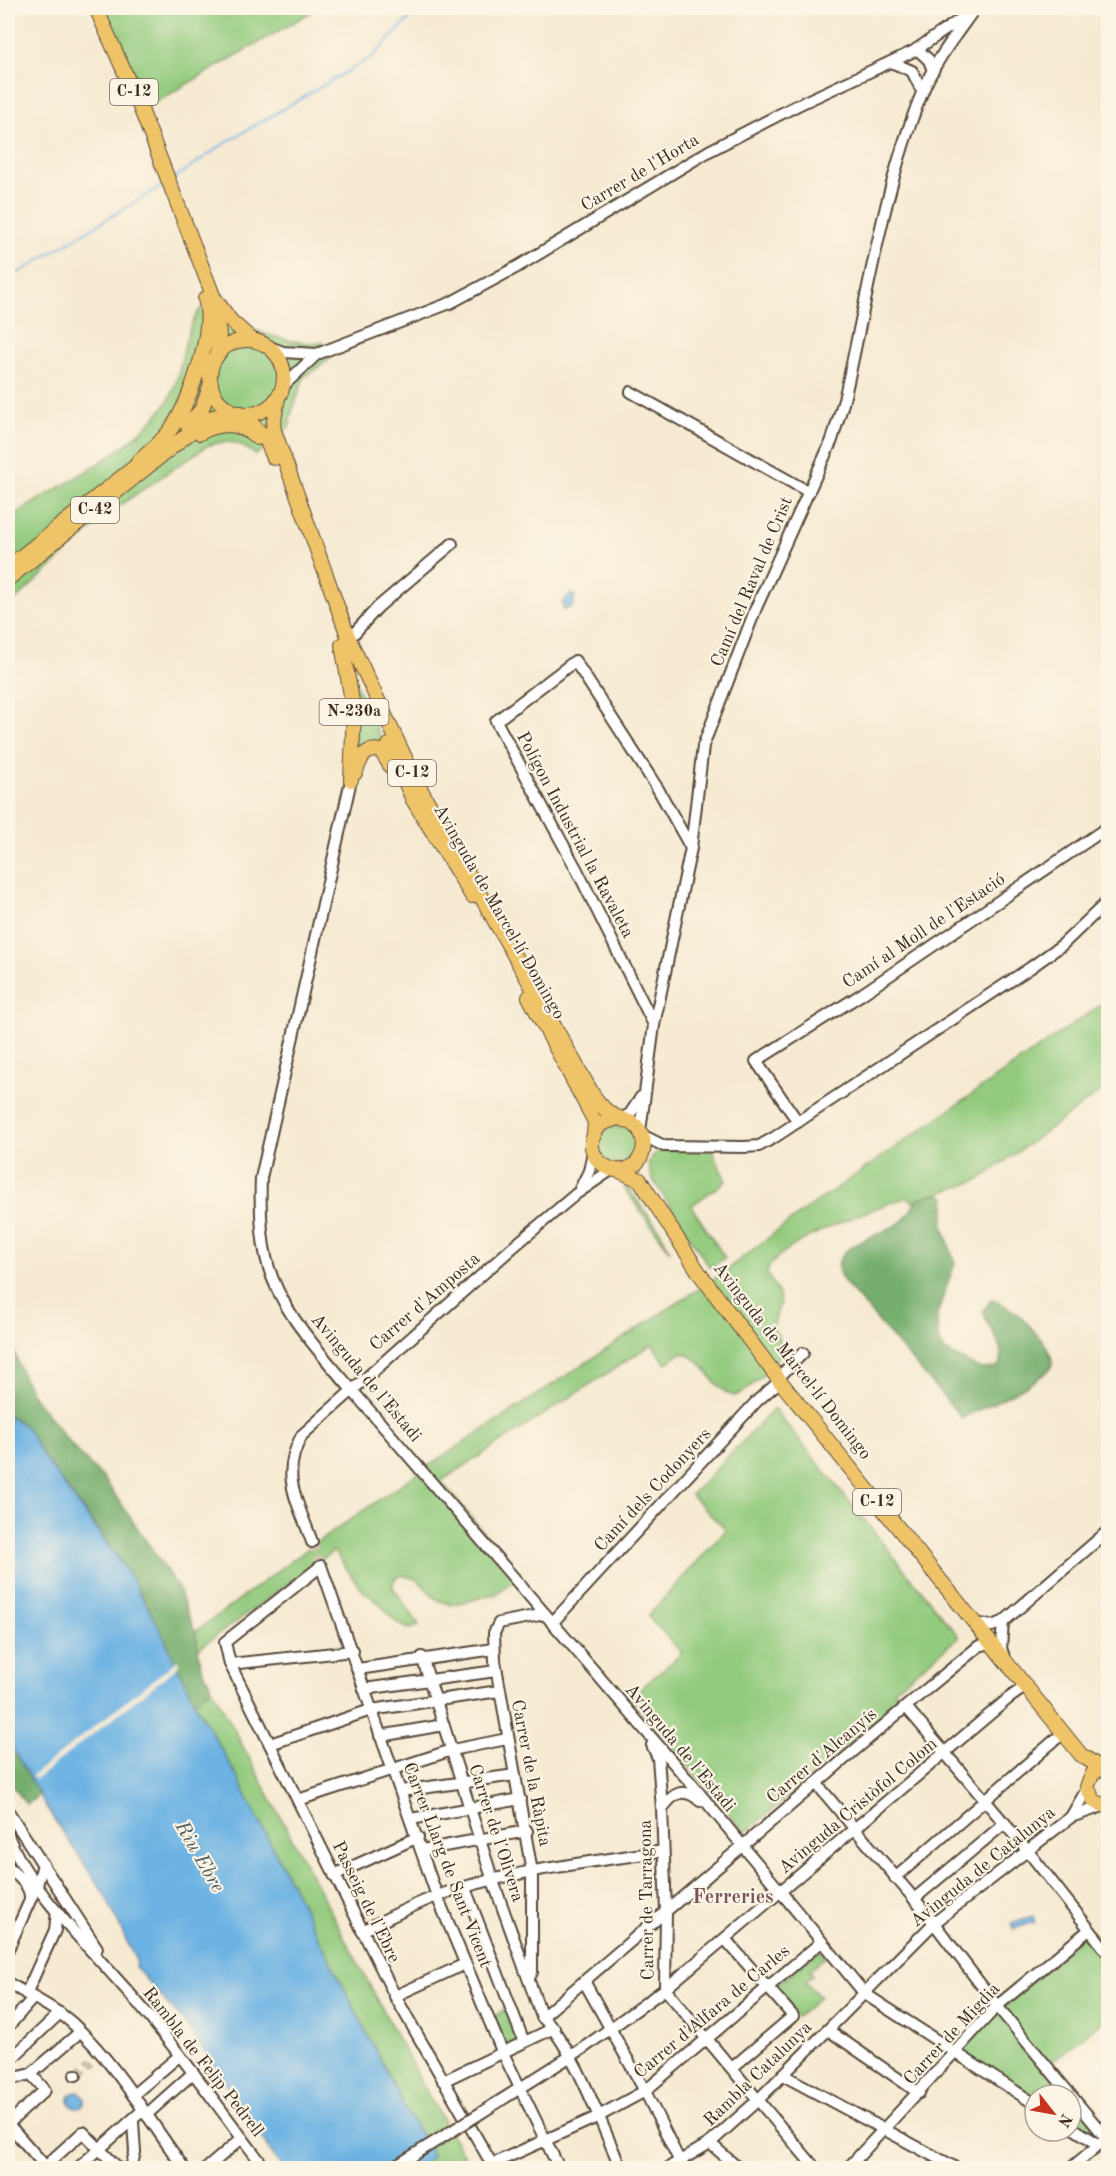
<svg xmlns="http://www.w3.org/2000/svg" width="1116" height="2176" viewBox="0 0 1116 2176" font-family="'Old Standard TT',serif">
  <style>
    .green { fill: #93cb7e; stroke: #677a4e; stroke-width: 1.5 }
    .forest { fill: #76af6d; stroke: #586c46; stroke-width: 1.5 }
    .water { fill: #6cb2e3; stroke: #546e80; stroke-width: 1.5 }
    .pier { fill: #f6ead2 }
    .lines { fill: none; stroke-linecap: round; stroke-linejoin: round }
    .stream { stroke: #6cb2e3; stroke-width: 2 }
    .minor-tunnel { stroke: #d1c4ae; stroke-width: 10; stroke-dasharray: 10 5; stroke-linecap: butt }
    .minor-casing { stroke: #574739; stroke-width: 14 }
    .major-casing { stroke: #574739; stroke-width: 16 }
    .minor { stroke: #fff; stroke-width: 10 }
    .major { stroke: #efc469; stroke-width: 14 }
    .minor-bridge-casing { stroke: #574739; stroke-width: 14; stroke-linecap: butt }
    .minor-bridge { stroke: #fff; stroke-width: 10 }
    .labels { text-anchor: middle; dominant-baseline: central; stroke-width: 4.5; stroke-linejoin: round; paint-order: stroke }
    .shield { fill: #fcf5e5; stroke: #75675a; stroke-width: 1.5 }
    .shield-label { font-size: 16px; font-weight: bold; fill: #3b2a1e }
    .street-label { font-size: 18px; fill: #3b2a1e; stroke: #fcf5e5 }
    .water-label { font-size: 20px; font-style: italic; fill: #4c5a63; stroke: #fcf5e5 }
    .neighbourhood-label { font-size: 20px; font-weight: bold; fill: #78555b; stroke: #fcf5e5 }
  </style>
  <rect width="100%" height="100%" fill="#fcf5e5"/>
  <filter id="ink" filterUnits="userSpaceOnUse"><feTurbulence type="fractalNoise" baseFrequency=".0167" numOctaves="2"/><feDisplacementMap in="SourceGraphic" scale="12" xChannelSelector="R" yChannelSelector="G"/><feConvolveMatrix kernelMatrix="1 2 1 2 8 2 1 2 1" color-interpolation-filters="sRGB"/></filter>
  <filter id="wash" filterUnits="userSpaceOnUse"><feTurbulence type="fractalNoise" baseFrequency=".008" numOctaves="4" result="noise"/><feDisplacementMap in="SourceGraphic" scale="24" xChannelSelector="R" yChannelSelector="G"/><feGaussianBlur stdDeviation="1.35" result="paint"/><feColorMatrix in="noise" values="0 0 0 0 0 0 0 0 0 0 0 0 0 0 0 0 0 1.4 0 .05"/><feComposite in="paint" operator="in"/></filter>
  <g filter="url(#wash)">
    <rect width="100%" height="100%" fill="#f6ead2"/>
    <g class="green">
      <path d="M103 8H318L146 108Z"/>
      <path d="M222 294C230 306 237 319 250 327 267 337 303 345 323 343L329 360 304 377 290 418V426L256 455C238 442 229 438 207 446L110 512 8 607V519C58 485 125 457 163 408 186 379 178 338 200 310 205 303 216 299 222 294Z"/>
      <path d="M351 673 387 752 380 747 354 766Z"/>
      <path d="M1108 1000V1086L979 1180 913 1202 907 1197C880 1207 769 1244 767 1274L779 1294 780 1302 773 1327 784 1347C775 1365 753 1388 735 1396 712 1392 707 1357 681 1353L666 1364 652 1344 441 1481 520 1576 496 1594 451 1605 436 1599 418 1580 403 1575 394 1579 393 1587 419 1625 412 1629 404 1627 396 1622 379 1603 361 1589 334 1551 198 1649 195 1632 309 1548 422 1470 717 1277 801 1213Z"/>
      <circle cx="618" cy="1145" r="19"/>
      <path d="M711 1149 726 1181 691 1206 725 1258 710 1268 652 1178 648 1164C656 1142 692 1149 711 1149Z"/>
      <path d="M625 1184 660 1231 670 1251 624 1188Z"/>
      <path d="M774 1409 959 1637 894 1690 902 1699 745 1833 630 1698 682 1653 648 1616 726 1530 691 1495Z"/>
      <path d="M212 1688 428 2095 471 2168H418L430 2150 409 2116 235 1773 194 1702Z"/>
      <path d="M1089 1930 1108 1953V2017L1050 2063 1071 2095H1035V2104L955 2052Z"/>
      <path d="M818 1951 827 1955 809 1970 813 1975 805 1982 820 1997 797 2017 773 1988Z"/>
      <path d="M510 2006 524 2042 502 2051 489 2019Z"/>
      <path d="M1071 2095 1107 2139 1098 2144 1071 2127Z"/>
    </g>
    <g class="forest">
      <path d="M931 1194H940L946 1198 943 1226 955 1263 937 1314 938 1338 945 1351 980 1369 995 1368 1001 1363C1004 1338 988 1333 983 1311L992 1299C1011 1307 1026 1319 1038 1336 1044 1343 1053 1354 1052 1364 1051 1378 976 1411 962 1418L845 1283C817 1245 884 1237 902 1221 917 1208 908 1201 931 1194Z"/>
      <path d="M8 1335 24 1379 35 1399 73 1447 104 1479 177 1586 195 1632 201 1665 212 1688 194 1702C173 1658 153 1612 127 1571 104 1535 76 1501 51 1467 37 1449 30 1425 8 1415Z"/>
      <path d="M8 1740 40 1794 27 1805 8 1780Z"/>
    </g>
    <g class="water">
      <path d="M570 594 575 595 573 606 564 610 562 603Z"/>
      <path d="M8 1415 26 1427 45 1459 127 1571 158 1625 194 1702 235 1773 409 2116 430 2150 431 2157 418 2168H282L188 2027 135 1967 137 1963 105 1895 48 1810 8 1740Z"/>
      <path d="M1033 1916 1035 1922 1013 1929 1011 1923Z"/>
      <circle cx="77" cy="2100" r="8"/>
    </g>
    <path class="pier" d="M178 1660 180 1665 36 1779 31 1777Z"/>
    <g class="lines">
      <g class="stream">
        <path d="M173 179 225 143 372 57 420 8"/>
        <path d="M8 279 165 184"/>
      </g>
    </g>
  </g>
  <g filter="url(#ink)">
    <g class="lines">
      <g class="minor-tunnel">
        <path d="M312 1542 321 1566"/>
        <path d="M76 2075 91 2061"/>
      </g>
      <g class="minor-casing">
        <g id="minor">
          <path d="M917 49 929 60 933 71"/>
          <path d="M891 62 912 71 922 91"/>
          <path d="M267 346 283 352 317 354 450 303 517 267 709 151 798 105 914 51 964 17"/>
          <path d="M282 387 317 354"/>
          <path d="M631 392 809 492"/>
          <path d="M349 639 378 607 452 544"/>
          <path d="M351 780 261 1178C260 1205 260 1231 266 1257 277 1308 319 1351 351 1389L695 1788 865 1994 1035 2104"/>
          <path d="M654 1025 577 870 496 721 575 661 658 789 691 848"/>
          <path d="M622 1118 630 1114 641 1097"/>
          <path d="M798 1122 756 1061 862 994 1108 827"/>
          <path d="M640 1131 654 1025 691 848 703 746 756 608 832 440 844 400C867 300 883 188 922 93 934 62 956 35 975 8"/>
          <path d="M642 1135 664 1146 745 1147 759 1146 775 1137 1030 968 1062 945 1108 901"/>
          <path d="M580 1189 589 1171 593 1152"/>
          <path d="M778 1378 803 1353"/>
          <path d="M312 1542C298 1501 279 1477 302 1435L512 1248 576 1194 611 1170"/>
          <path d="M1003 1622 1001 1648 1004 1657"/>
          <path d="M552 1623 757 1401 780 1381"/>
          <path d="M974 1623 992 1626 1003 1622 1108 1531"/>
          <path d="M422 1657 493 1881 542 2017"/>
          <path d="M230 1664 353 1651"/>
          <path d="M358 1669 494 1649"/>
          <path d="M364 1689 496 1671"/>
          <path d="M906 1707 1027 1850 1108 1953"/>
          <path d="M380 1736 444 1725"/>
          <path d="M270 1744 371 1710 499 1691"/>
          <path d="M652 1745 658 1758 662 1809 666 1911 665 1989 815 2168"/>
          <path d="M816 1783 927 1914 997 2006 1107 2139"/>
          <path d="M401 1791 515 1775"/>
          <path d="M298 1800 452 1750 507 1739"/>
          <path d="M662 1809C673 1793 684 1786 700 1801"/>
          <path d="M8 1811 97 1948"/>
          <path d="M1071 1817 1087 1789"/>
          <path d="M411 1819 520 1799"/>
          <path d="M8 1835C28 1892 103 1960 142 2008 185 2059 224 2115 265 2168"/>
          <path d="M422 1850 527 1831"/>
          <path d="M8 1867C18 1877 31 1885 30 1899"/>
          <path d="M334 1875 418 1837"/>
          <path d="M895 1878 1063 1733"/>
          <path d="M465 1888 524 2042"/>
          <path d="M914 1899 1005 1823"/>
          <path d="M362 1931C387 1919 412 1905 437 1896 509 1870 588 1863 663 1851"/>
          <path d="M725 1939 793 2016 732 2068"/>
          <path d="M8 1949 37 1885 43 1864"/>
          <path d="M529 1978 532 1972V1872L495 1661 494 1633 499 1623 545 1614"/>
          <path d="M584 1981 645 2091 680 2162 685 2168"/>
          <path d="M8 1983C28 1995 52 2006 71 2022 115 2062 149 2120 184 2168"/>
          <path d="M26 1994 55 1930 57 1911"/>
          <path d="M395 1996 465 1964"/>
          <path d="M542 2017 916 1698 979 1646 991 1643"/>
          <path d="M542 2017C574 2046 602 2127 621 2168"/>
          <path d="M8 2027 33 1998"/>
          <path d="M828 2030 919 2093"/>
          <path d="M8 2062 60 2013"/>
          <path d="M31 2074 45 2090 8 2124 47 2168"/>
          <path d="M75 2075H76"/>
          <path d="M783 2075 956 2168"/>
          <path d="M8 2080 31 2074 80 2032"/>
          <path d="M443 2081 554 2028"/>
          <path d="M133 2095 179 2056"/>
          <path d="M146 2115 193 2073"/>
          <path d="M476 2116 582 2049 665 1989 1009 1698 1026 1686"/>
          <path d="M1071 2127 1098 2144"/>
          <path d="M710 2143 738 2168"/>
          <path d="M492 2164 597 2117 645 2091 820 1943"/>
          <path d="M47 2168 52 2160 83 2132 118 2168"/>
          <path d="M78 2168 142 2111"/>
          <path d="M131 2168 135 2152 133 2122"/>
          <path d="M207 2168 242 2138"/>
          <path d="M494 2168 395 1996 230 1664 225 1642 321 1566 437 1896 502 2051 559 2168"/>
          <path d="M668 2168 710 2143 758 2100 934 1923 1071 1817 1103 1806"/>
          <path d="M848 2168 997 2006 1089 1930"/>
          <path d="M1071 2168 1108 2137"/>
        </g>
      </g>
      <g class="major-casing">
        <g id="major">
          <path d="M96 8 140 107 214 298 219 334 217 356"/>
          <path d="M215 299 231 321 252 340"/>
          <circle cx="247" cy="377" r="37"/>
          <path d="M278 397 273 427 275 433 349 639 417 783 593 1095C599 1104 606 1113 617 1117 626 1121 634 1121 640 1131 644 1138 645 1146 642 1154 627 1191 570 1158 601 1124L618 1118"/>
          <path d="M241 413 265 437 274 458"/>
          <path d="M187 425 202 409 211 384"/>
          <path d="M200 433C220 422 240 421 257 438"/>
          <path d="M138 462C150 451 164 440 173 426 191 400 215 329 205 299"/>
          <path d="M8 567 146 458"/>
          <path d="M8 579 197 427 213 417 234 412"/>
          <path d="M342 645 354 712 351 780"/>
          <path d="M389 745 413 800 472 896"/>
          <path d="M355 773C361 759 364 747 381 751L391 767"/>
          <path d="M529 997 595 1122 594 1134"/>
          <path d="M617 1170 640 1180 700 1274 780 1381 1081 1755 1101 1768"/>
          <path d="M1106 1767 1093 1773 1087 1787 1094 1801 1108 1807"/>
        </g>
      </g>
      <use href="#minor" class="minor"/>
      <use href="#major" class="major"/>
      <g class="minor-bridge-casing">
        <path id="minor-bridge" d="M393 2168 476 2116"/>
      </g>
      <use href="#minor-bridge" class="minor-bridge"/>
    </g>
  </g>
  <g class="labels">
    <g class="shield">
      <rect x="110" y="79" width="48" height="26" rx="4.5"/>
      <rect x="71" y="497" width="48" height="26" rx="4.5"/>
      <rect x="319.5" y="699" width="69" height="26" rx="4.5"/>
      <rect x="388" y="760" width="48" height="26" rx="4.5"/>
      <rect x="853" y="1489" width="48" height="26" rx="4.5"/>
    </g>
    <g class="shield-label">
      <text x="134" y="92">C-12</text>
      <text x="95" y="510">C-42</text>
      <text x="354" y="712">N-230a</text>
      <text x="412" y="773">C-12</text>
      <text x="877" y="1502">C-12</text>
    </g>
    <g class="street-label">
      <text transform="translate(640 173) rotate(-31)">Carrer de l'Horta</text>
      <text transform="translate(752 582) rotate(-67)">Camí del Raval de Crist</text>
      <text transform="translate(575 835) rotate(62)">Polígon Industrial la Ravaleta</text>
      <text transform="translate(499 912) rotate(60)">Avinguda de Marcel·lí Domingo</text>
      <text transform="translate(924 931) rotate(-34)">Camí al Moll de l'Estació</text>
      <text transform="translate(425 1302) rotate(-41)">Carrer d'Amposta</text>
      <text transform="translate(792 1361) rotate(52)">Avinguda de Marcel·lí Domingo</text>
      <text transform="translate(366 1378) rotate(50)">Avinguda de l'Estadi</text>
      <text transform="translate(653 1490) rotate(-47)">Camí dels Codonyers</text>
      <text transform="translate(680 1748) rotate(50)">Avinguda de l'Estadi</text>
      <text transform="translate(822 1756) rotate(-40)">Carrer d'Alcanyís</text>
      <text transform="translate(531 1773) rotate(79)">Carrer de la Ràpita</text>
      <text transform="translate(858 1806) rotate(-40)">Avinguda Cristòfol Colom</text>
      <text transform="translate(496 1833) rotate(72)">Carrer de l'Olivera</text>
      <text transform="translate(447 1865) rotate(69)">Carrer Llarg de Sant Vicent</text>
      <text transform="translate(983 1867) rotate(-39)">Avinguda de Catalunya</text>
      <text transform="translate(647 1900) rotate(-91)">Carrer de Tarragona</text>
      <text transform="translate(366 1902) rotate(64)">Passeig de l'Ebre</text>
      <text transform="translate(712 2012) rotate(-40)">Carrer d'Alfara de Carles</text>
      <text transform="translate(952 2034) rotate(-47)">Carrer de Migdia</text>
      <text transform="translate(203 2062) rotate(52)">Rambla de Felip Pedrell</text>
      <text transform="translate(758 2074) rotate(-44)">Rambla Catalunya</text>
    </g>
    <g class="water-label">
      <text transform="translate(199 1857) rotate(60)">Riu Ebre</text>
    </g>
    <g class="neighbourhood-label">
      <text x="733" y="1898">Ferreries</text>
    </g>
  </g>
  <rect width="1116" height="2176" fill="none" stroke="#fcf5e5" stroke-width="30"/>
  <g transform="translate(1053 2113) rotate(121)"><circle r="28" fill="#fcf5e5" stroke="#afa495" stroke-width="1.5"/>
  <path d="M0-4.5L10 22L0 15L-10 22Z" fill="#c8321e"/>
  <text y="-9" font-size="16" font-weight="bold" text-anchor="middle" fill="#3b2a1e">N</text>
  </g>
</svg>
